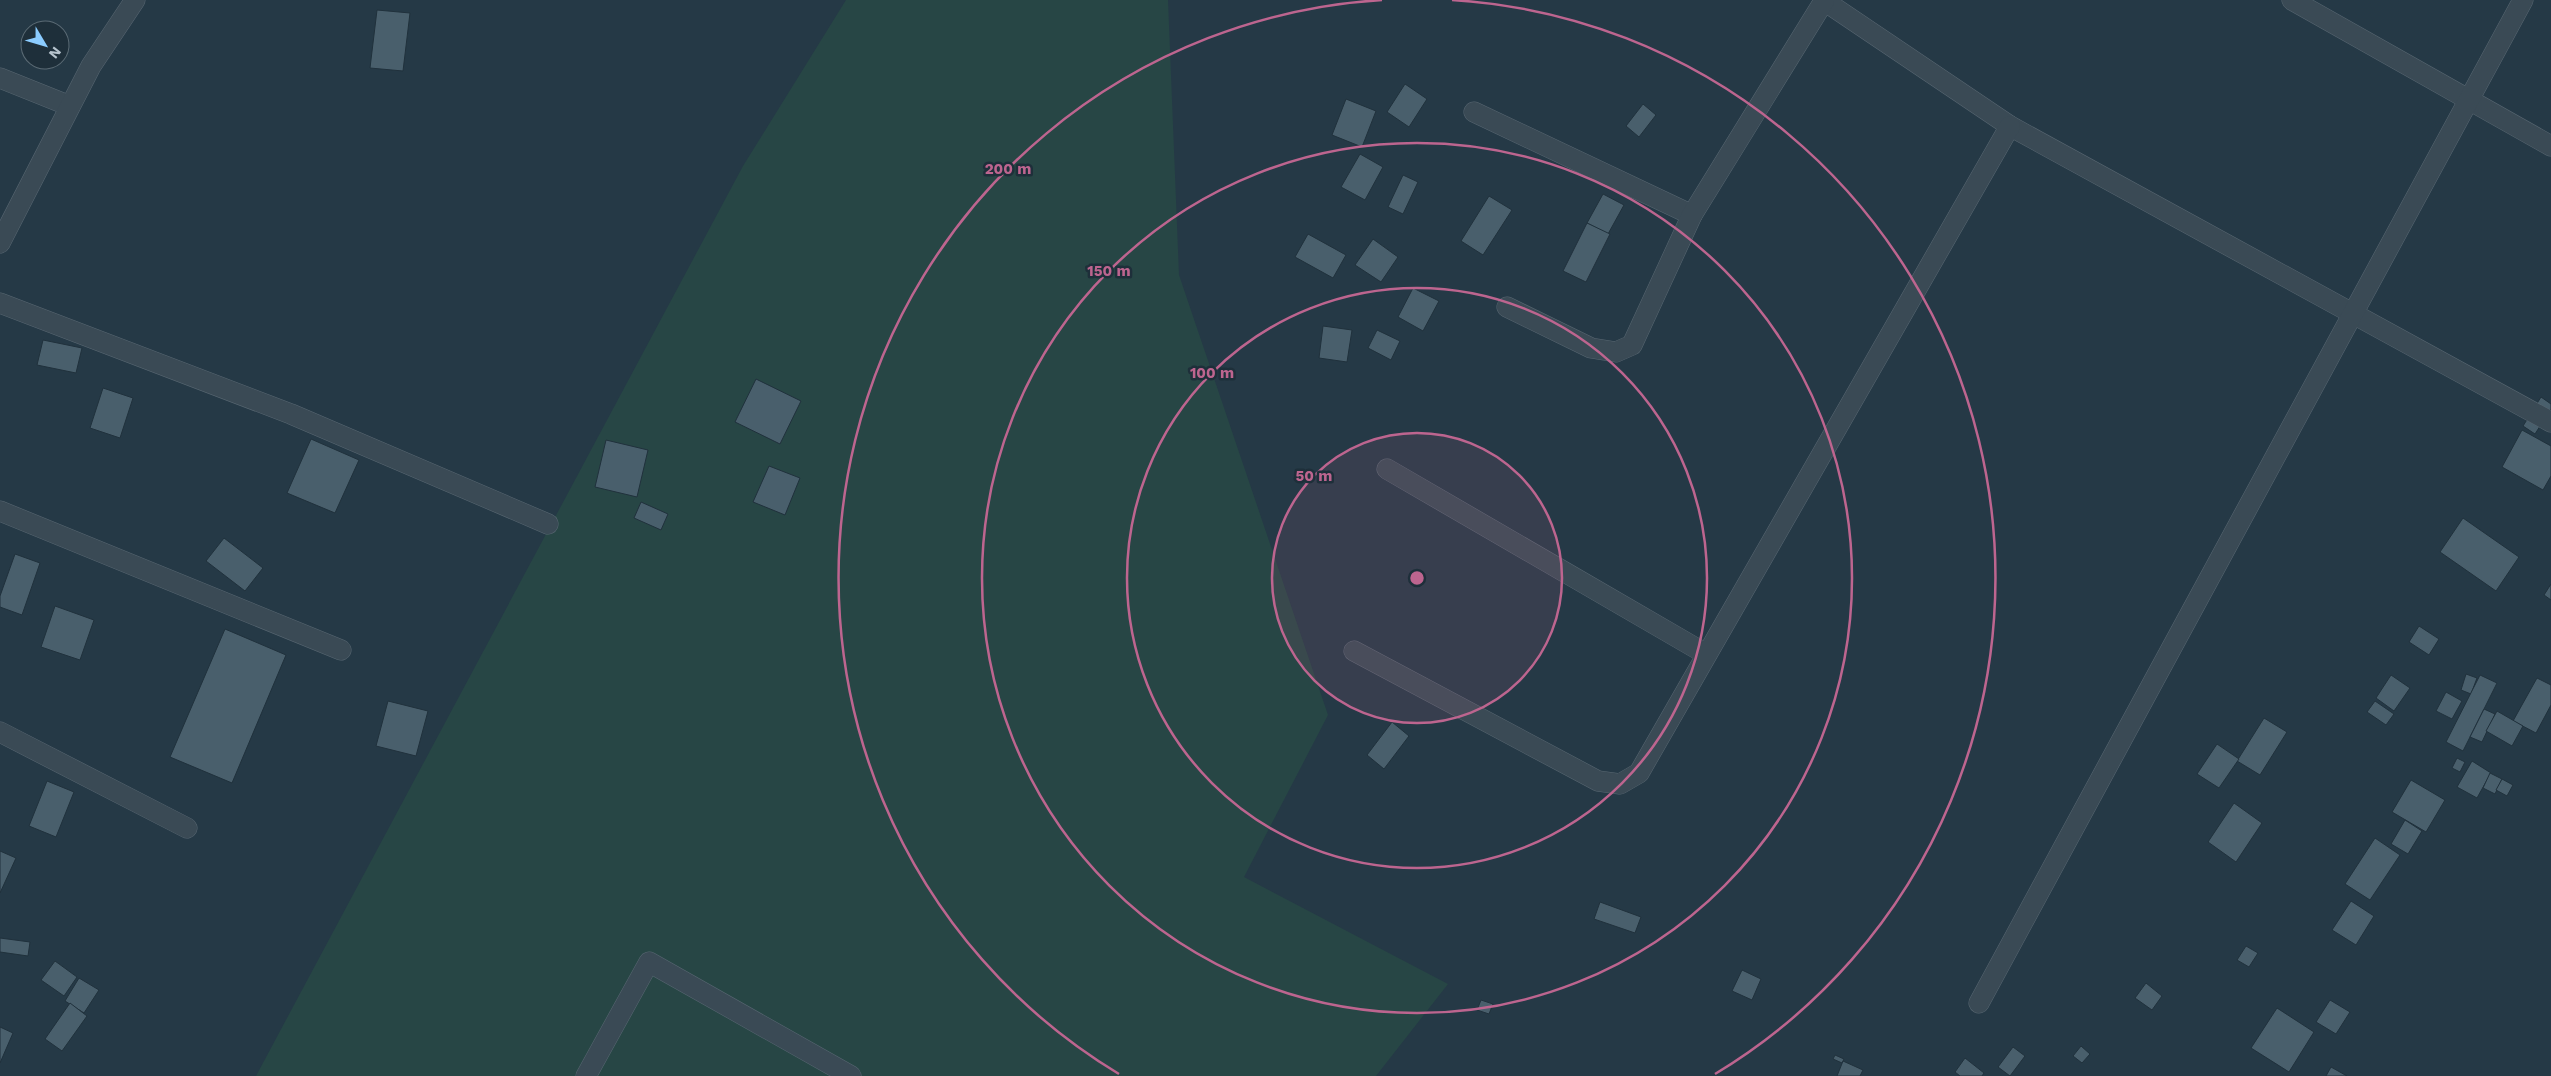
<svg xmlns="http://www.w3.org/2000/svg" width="2551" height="1076" viewBox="0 0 2551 1076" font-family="'Work Sans',sans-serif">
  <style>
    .green { fill: #274645 }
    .building { fill: #495f6c; stroke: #20313c }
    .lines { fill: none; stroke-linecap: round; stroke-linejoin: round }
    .minor-casing { stroke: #586772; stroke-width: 21 }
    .minor { stroke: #3a4a55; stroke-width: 20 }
    .ring { fill: none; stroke: #bd658f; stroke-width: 2.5 }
    .centre { fill: #bd658f; stroke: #1e2f3a; stroke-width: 2.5 }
    .ring-label { font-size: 15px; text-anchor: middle; font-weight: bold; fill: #bd658f; stroke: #1e2f3a; stroke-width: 5; stroke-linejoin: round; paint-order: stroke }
  </style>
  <rect width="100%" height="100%" fill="#253946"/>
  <path class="green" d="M846 0H1168L1179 275 1328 715 1244 877 1448 984 1376 1076H256L743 166Z"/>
  <g class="building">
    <path d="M377 10 410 13 403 71 370 68Z"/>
    <path d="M1405 84 1427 99 1409 127 1387 112Z"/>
    <path d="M1346 99 1376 111 1362 147 1332 135Z"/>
    <path d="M1643 104 1656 115 1639 137 1626 126Z"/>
    <path d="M1360 154 1383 167 1365 200 1341 187Z"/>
    <path d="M1403 175 1418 182 1403 214 1388 207Z"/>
    <path d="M1603 194 1624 205 1608 234 1587 223Z"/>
    <path d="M1489 196 1512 210 1483 255 1461 241Z"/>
    <path d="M1587 223 1610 234 1586 282 1563 271Z"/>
    <path d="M1308 234 1346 255 1333 278 1295 257Z"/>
    <path d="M1373 239 1398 257 1381 282 1355 265Z"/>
    <path d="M1413 288 1439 301 1423 331 1398 317Z"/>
    <path d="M1323 326 1352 330 1347 362 1319 358Z"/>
    <path d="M1377 330 1400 341 1391 360 1368 348Z"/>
    <path d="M43 340 82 348 76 373 37 365Z"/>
    <path d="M756 379 801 401 780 444 735 422Z"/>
    <path d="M103 388 133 398 120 438 90 428Z"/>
    <path d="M2541 397 2551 404V409L2535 434 2523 426Z"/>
    <path d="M2522 430 2551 446V476L2543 490 2502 467Z"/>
    <path d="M311 439 359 460 335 513 287 493Z"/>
    <path d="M606 440 648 450 637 497 595 487Z"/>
    <path d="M769 466 800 478 785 515 753 502Z"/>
    <path d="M641 502 668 514 661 530 634 518Z"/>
    <path d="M2463 518 2519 557 2496 591 2440 552Z"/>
    <path d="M224 538 263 568 245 591 206 561Z"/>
    <path d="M15 554 40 563 22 615 0 607V596Z"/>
    <path d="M2551 584V600L2544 595Z"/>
    <path d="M55 606 94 620 80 660 41 647Z"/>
    <path d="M2419 626 2439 639 2429 655 2409 642Z"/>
    <path d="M225 629 286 655 232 783 170 757Z"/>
    <path d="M2466 674 2477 678 2471 694 2461 690Z"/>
    <path d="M2391 675 2410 688 2394 711 2376 698Z"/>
    <path d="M2480 675 2497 683 2463 751 2446 742Z"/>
    <path d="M2537 678 2551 685V705L2536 733 2513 721Z"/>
    <path d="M2446 692 2462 701 2452 719 2436 711Z"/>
    <path d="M388 701 428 711 416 756 376 746Z"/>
    <path d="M2375 701 2394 714 2386 725 2367 712Z"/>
    <path d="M2484 709 2495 714 2482 742 2470 737Z"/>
    <path d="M2497 711 2523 726 2512 746 2486 731Z"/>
    <path d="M2264 718 2287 732 2260 775 2237 761Z"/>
    <path d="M1392 722 1409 736 1384 769 1367 755Z"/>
    <path d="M2217 744 2239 759 2219 788 2197 774Z"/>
    <path d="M2457 758 2465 762 2460 772 2452 768Z"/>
    <path d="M2472 761 2491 773 2477 798 2457 787Z"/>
    <path d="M2490 773 2502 779 2495 794 2483 788Z"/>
    <path d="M2502 779 2513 785 2507 796 2496 790Z"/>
    <path d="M2411 780 2445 800 2426 832 2392 812Z"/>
    <path d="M47 781 74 792 56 837 29 826Z"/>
    <path d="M2234 803 2262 823 2236 862 2208 842Z"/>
    <path d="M2405 820 2422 831 2408 854 2391 844Z"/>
    <path d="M2375 838 2400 855 2370 900 2345 884Z"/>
    <path d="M0 851 16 858 0 893Z"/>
    <path d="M2351 901 2374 916 2356 945 2332 930Z"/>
    <path d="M1600 902 1641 917 1635 933 1594 919Z"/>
    <path d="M0 938 30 942 28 956 0 952Z"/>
    <path d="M2246 946 2258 953 2249 967 2237 960Z"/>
    <path d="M55 961 77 977 64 996 41 980Z"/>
    <path d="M1742 970 1761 979 1752 1000 1732 991Z"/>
    <path d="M79 978 99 990 84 1013 65 1001Z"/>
    <path d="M2146 983 2162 996 2152 1010 2135 998Z"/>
    <path d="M1481 1000 1493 1004 1489 1014 1477 1010Z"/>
    <path d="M2330 1000 2350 1012 2336 1034 2316 1022Z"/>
    <path d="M70 1003 87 1016 62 1051 45 1039Z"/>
    <path d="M2277 1008 2314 1032 2289 1072 2251 1048Z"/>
    <path d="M0 1027 13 1033 0 1063Z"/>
    <path d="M2081 1046 2090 1054 2082 1063 2073 1056Z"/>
    <path d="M2013 1047 2025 1056 2010 1076 1998 1067Z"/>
    <path d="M1835 1055 1844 1059 1842 1063 1833 1059Z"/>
    <path d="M1965 1058 1984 1073 1982 1076H1960L1955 1072Z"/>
    <path d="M1843 1061 1863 1070 1860 1076H1837Z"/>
    <path d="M2331 1067 2347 1076H2326Z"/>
  </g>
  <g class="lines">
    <g class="minor-casing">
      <g id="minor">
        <path d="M1823 0 2010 126 2551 422"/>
        <path d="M2292 0 2551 146"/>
        <path d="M0 78 70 106"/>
        <path d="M1474 112 1692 215"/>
        <path d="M0 243 91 66 135 0"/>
        <path d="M0 303 291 414 548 524"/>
        <path d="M1507 307 1591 348 1616 352 1632 345 1692 215 1824 1"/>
        <path d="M1387 469 1706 654"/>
        <path d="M0 511 341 650"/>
        <path d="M1354 651 1598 781 1620 784 1639 773 2010 126"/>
        <path d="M0 732 187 828"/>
        <path d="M1979 1003 2523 0"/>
        <path d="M586 1076 649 962 851 1076"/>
      </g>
    </g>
    <use href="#minor" class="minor"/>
  </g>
  <circle cx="1417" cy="578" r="145" fill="#bd658f" fill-opacity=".12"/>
  <g class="ring">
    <circle cx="1417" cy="578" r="145"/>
    <circle cx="1417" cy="578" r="290"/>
    <circle cx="1417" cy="578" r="435"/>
    <path d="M1119 1074A579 579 0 0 1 1382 0M1452 0A579 579 0 0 1 1715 1074"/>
  </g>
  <circle cx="1417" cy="578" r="8" class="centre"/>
  <g class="ring-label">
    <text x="1008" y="174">200 m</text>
    <text x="1109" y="276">150 m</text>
    <text x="1212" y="378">100 m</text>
    <text x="1314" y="481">50 m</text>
  </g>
  <g transform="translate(45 45) rotate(128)"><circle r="24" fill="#1e2f3a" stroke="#5b6b75"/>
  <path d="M0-4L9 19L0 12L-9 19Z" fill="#8bccff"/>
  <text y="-8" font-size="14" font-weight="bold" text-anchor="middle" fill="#b7c4ce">N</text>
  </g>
</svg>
